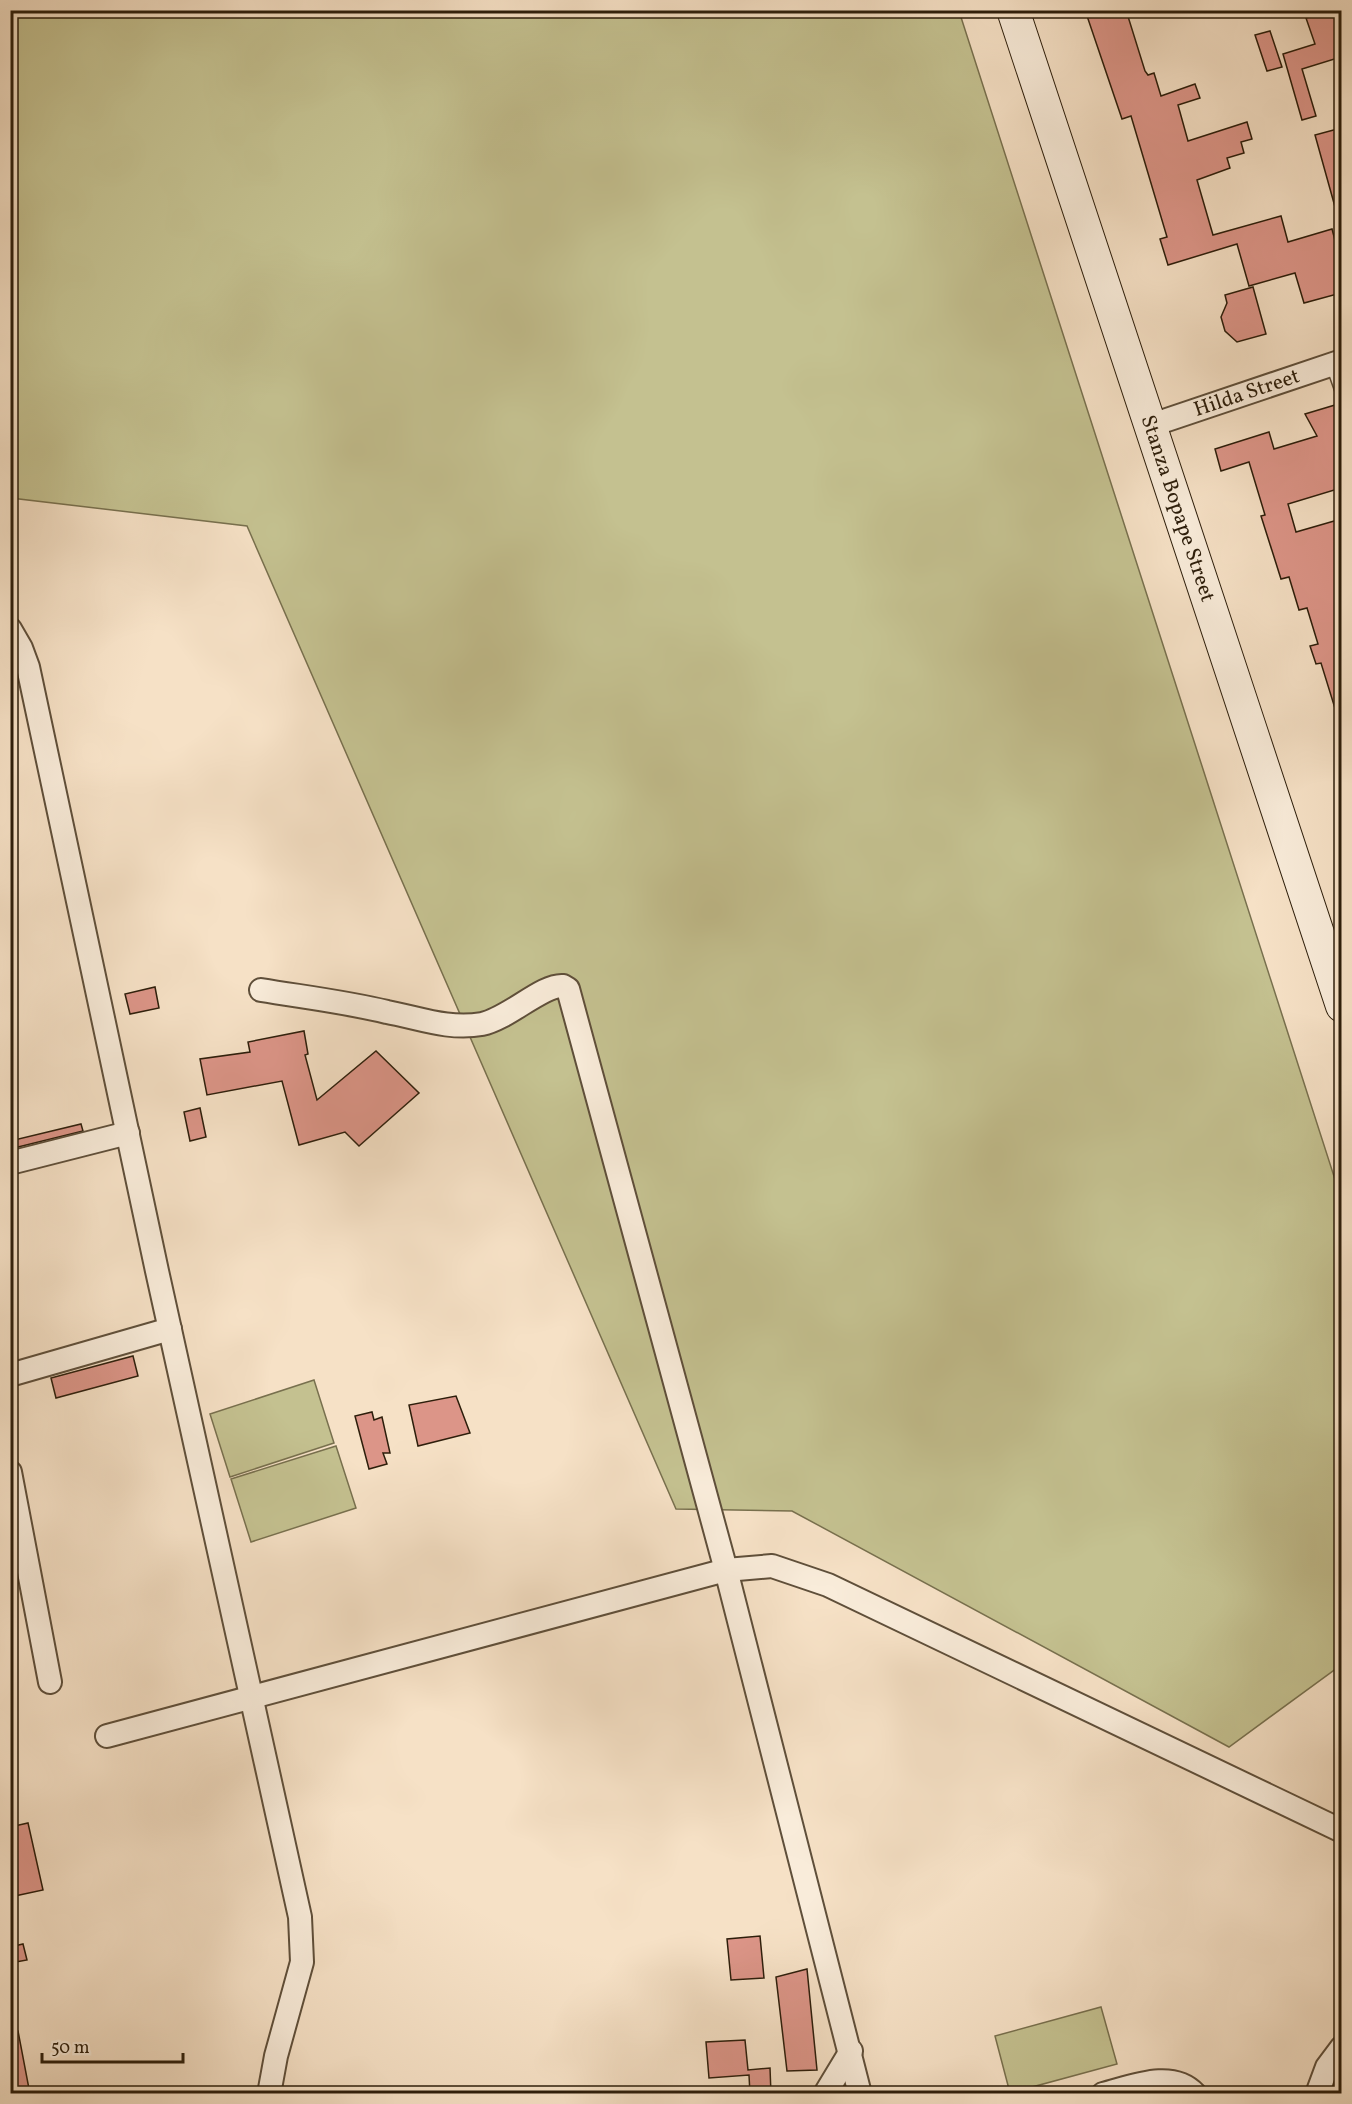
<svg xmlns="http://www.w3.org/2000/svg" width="1352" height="2104" viewBox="0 0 1352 2104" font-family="Vollkorn,serif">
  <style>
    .green { fill: #c4c190; stroke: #78704e; stroke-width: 1.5 }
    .building { fill: #dc9588; stroke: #2d1e0b; stroke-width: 1.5 }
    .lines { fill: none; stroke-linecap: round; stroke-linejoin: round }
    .service-casing { stroke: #5f4f3a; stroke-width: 15 }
    .minor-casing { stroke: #5f4f3a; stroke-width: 26 }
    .secondary-casing { stroke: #2d1e0b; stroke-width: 34 }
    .service { stroke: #f9ecda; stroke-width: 12 }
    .minor { stroke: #f9ecda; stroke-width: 22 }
    .secondary { stroke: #f9ecda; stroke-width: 32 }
    .labels { text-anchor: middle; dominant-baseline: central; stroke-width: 4.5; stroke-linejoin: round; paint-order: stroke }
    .street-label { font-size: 21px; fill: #2d1e0b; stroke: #f9ecda }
  </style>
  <rect width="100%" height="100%" fill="#f6e1c6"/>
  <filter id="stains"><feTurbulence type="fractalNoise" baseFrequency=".00333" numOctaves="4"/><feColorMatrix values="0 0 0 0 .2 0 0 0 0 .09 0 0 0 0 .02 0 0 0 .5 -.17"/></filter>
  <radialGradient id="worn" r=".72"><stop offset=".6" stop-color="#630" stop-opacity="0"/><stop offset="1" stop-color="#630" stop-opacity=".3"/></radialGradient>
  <g class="green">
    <path d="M11 11H959L1341 1198V1665L1229 1747 792 1511 676 1509 247 526 11 498Z"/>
    <path d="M314 1380 334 1443 230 1477 210 1414Z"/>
    <path d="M336 1446 356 1508 251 1542 231 1479Z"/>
    <path d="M1101 2007 1117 2064 1010 2093 995 2036Z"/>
  </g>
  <g class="building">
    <path d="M1085 10H1126L1145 71 1148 75 1154 73 1161 96 1195 84 1200 98 1178 105 1188 141 1247 122 1252 139 1241 142 1244 153 1227 158 1230 168 1197 180 1213 235 1281 216 1288 242 1332 229 1341 263V293L1304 303 1295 273 1249 286 1237 244 1168 265 1160 239 1167 237 1131 116 1122 119Z"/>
    <path d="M1332 10H1341V57L1302 69 1316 116 1302 120 1283 54 1315 44 1306 18Z"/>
    <path d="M1270 31 1282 67 1267 71 1255 35Z"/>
    <path d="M1341 128V213L1337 214 1315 135Z"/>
    <path d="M1253 287 1266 334 1237 342 1225 331 1221 317 1227 303 1225 295Z"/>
    <path d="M1335 405 1341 428V488L1288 504 1296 532 1341 519V717L1338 718 1321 663 1316 664 1310 646 1318 644 1307 608 1299 610 1289 577 1281 579 1261 516 1265 515 1249 462 1221 471 1215 449 1269 432 1274 449 1317 436 1305 414Z"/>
    <path d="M155 987 159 1008 130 1014 125 994Z"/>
    <path d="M304 1031 308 1054 305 1055 317 1100 376 1051 419 1093 359 1146 345 1132 299 1145 282 1081 207 1095 200 1059 250 1052 248 1042Z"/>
    <path d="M200 1108 206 1137 190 1141 184 1112Z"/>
    <path d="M81 1124 83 1131 10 1149V1141Z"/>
    <path d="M133 1356 138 1376 56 1398 51 1378Z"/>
    <path d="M456 1396 470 1433 418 1446 409 1405Z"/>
    <path d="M372 1412 374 1420 382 1417 390 1453H383L387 1464 369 1469 355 1416Z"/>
    <path d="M28 1823 43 1890 10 1897V1827Z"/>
    <path d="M760 1936 764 1978 731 1980 727 1939Z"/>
    <path d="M23 1944 27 1960 10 1963V1947Z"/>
    <path d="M807 1969 817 2070 787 2071 776 1977Z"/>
    <path d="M18 2031 30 2094H10V2032Z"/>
    <path d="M745 2040 748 2070 770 2068 771 2094H750L749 2075 709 2078 706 2042Z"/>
  </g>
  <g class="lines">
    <g class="service-casing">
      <path id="service" d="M1332 364 1342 392"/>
    </g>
    <g class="minor-casing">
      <g id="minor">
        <path id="s1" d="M1152 425 1342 361"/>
        <path d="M10 629 21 648 28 667 157 1271 300 1917 302 1962 276 2056 269 2094"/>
        <path d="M261 990C303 997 346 1002 387 1012 419 1018 449 1030 482 1024 508 1019 543 984 563 986L568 989 726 1570 860 2094"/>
        <path d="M10 1163 128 1133"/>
        <path d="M10 1375 170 1329"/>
        <path d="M10 1472 50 1682"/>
        <path d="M107 1736 726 1570 772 1566 828 1585 1342 1831"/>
        <path d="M825 2094 851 2051"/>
        <path d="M1103 2094C1131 2087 1172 2069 1195 2094"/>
        <path d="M1317 2094 1327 2067 1342 2047"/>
      </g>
    </g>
    <g class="secondary-casing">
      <g id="secondary">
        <path id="s2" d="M1013 10 1342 1006"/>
      </g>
    </g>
    <use href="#service" class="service"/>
    <use href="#minor" class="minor"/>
    <use href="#secondary" class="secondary"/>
  </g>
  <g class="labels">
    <g class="street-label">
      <text stroke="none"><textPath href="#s1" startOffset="100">Hilda Street</textPath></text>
      <text stroke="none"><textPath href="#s2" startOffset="525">Stanza Bopape Street</textPath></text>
    </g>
  </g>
  <rect width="1352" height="2104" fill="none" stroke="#f6e1c6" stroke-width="36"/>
  <rect x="12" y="12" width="1328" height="2080" fill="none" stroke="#2d1e0b" stroke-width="3"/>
  <rect x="18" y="18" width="1316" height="2068" fill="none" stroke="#2d1e0b" stroke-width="1.5"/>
  <path d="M42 2053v9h141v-9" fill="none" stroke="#2d1e0b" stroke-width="3"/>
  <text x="51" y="2053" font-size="18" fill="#2d1e0b" stroke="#f9ecda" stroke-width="4.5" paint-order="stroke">50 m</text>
  <rect width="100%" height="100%" filter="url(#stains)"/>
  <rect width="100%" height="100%" fill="url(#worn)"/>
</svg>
